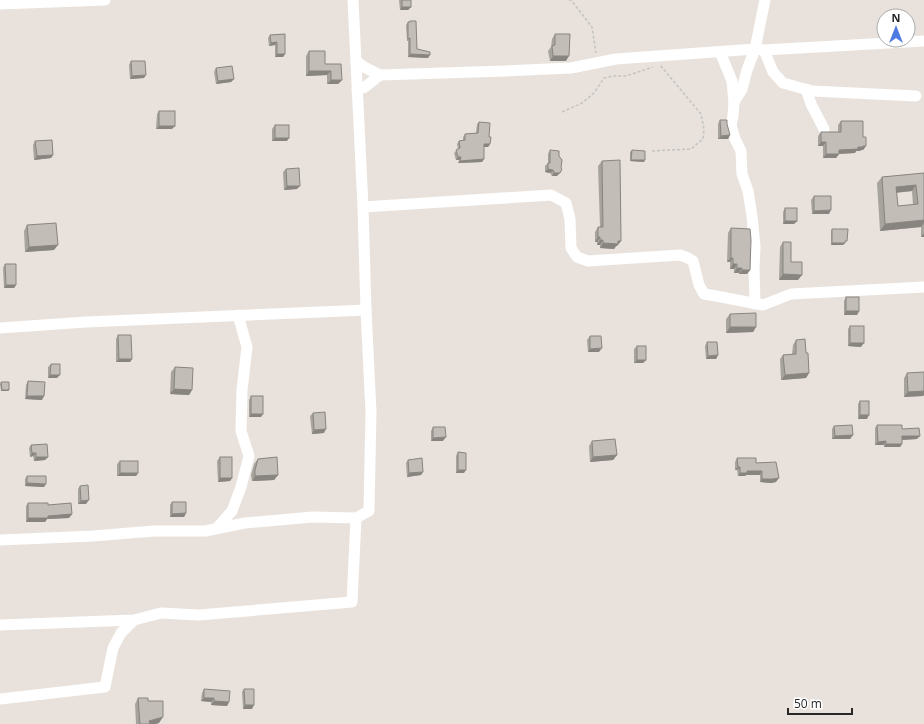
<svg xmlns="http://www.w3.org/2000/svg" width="924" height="724" viewBox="0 0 924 724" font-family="'Open Sans',sans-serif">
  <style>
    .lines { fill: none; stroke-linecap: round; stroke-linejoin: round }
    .path { stroke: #c3c3c3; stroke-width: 1.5; stroke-dasharray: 3 2; stroke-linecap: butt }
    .minor { stroke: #fff; stroke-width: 11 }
    .wall { fill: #a7a39d; fill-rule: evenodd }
    .shaded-wall { fill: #888480 }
    .building { fill: #c2bdb7; stroke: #888480; fill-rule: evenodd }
  </style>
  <rect width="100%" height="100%" fill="#e9e2dc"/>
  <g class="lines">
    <g class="path">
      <path d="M569 0H571L592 27 596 53"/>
      <path d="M562 112 582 103 594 93 604 78 614 76H626L653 67"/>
      <path d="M652 151 691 149 703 139 704 129 701 114 660 65"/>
    </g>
    <g class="minor">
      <path d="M0 4 105 0"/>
      <path d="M764 50 773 72 783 83 812 91 916 96"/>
      <path d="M720 52 732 81 734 102 733 116 731 125 735 139 741 151 742 174 748 191 752 216 755 247 754 269 755 304"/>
      <path d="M356 61 366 68 380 75 505 71 571 68 616 59 755 49 764 50 924 41"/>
      <path d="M806 89 811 104 824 129"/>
      <path d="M357 90 365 87 380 75"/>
      <path d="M734 102 742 89 747 70 755 49 765 0"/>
      <path d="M363 207 551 195 566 203 570 219 571 248 577 257 588 261 680 255 688 258 693 261 699 285 704 294 716 296 763 305 791 294 924 287"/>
      <path d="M0 328 86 322 366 310"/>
      <path d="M217 528 232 511 241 487 249 456 241 431 242 390 247 347 238 315"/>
      <path d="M0 540 93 536 154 531H205L245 523 313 517 356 518"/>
      <path d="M0 625 134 620 161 613 199 615 352 602 356 518 369 511 371 412 366 310 363 207 353 0"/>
      <path d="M0 699 105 687 113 648 121 633 134 620"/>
    </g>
  </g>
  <g class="wall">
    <path d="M399 0H411V7L408 10H400Z"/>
    <path d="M410 21 417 49 428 58 408 57V41H407L406 25 408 22H409Z"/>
    <path d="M285 34V54L283 57H275V45L269 46 268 38 270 35Z"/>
    <path d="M555 34 566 61H550L548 51 551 47 552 39Z"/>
    <path d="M309 51 325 64 342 80 338 84H327V75L306 76V56Z"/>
    <path d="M131 61 144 78 130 79 129 65Z"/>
    <path d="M216 68 234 79 231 82 216 84 214 72Z"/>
    <path d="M159 111 172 129H156L157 114Z"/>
    <path d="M720 120 730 135 728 139H718V124Z"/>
    <path d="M841 121 863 137 866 146 863 150H861L860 151H856L855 153 839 154 836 158H823V146H818V136L821 132H838V125Z"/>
    <path d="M479 122 489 137 490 144 488 147H484V159L482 162 458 163 459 160H456L454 153 458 149 457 144 459 141 463 140V137L465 134 476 133 477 124Z"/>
    <path d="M275 125 287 141H272V129Z"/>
    <path d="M35 141 53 155 51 158 34 160 33 145Z"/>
    <path d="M550 150 557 176H552L550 173 545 172V166L548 163V154Z"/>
    <path d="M632 150 644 162 630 161V152Z"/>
    <path d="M602 161 621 241 617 246H616L614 249 600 248V245H597V242H595V232L598 227H600L598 166Z"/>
    <path d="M286 169 297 189 284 190 283 172Z"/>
    <path d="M924 173V237H921V227L880 231 877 183 882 177ZM912 191 913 205 898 206 896 193Z"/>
    <path d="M814 196 829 214H812L811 200Z"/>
    <path d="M785 208 797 221 794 224H783V212Z"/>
    <path d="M27 225 54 250 25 252 24 231Z"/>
    <path d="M731 228 750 270 747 274H739V273H734V269H730V262H727L728 233Z"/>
    <path d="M832 229 846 243 845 242 843 245H831V231Z"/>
    <path d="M783 242 791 262 798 280H779L780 247Z"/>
    <path d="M5 264 16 285 14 288H4L3 268Z"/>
    <path d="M846 297 859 311 857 315H844V301Z"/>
    <path d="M730 314 756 327 753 332 726 333V319Z"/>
    <path d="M850 326 861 347 848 346V329Z"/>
    <path d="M118 335 132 359 130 362H116V339Z"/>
    <path d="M590 336 599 352H588L587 340Z"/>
    <path d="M796 340 806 353 809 373 806 378 781 380 780 359 783 355 792 354 793 345Z"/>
    <path d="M707 342 718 355 716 359H706L705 346Z"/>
    <path d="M637 346 646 360 643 363H634V349Z"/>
    <path d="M51 364 57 378H48V367Z"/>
    <path d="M175 367 192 390 189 395 170 394 171 372Z"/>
    <path d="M924 372V395L923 396 904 397V378L907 373Z"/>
    <path d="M28 381 42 400 25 399 26 385Z"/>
    <path d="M1 382 9 390 8 391H1L0 384Z"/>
    <path d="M251 396 261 417H249V400Z"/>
    <path d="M860 401 867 419H858V404Z"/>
    <path d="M313 413 324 433 312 434 310 416Z"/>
    <path d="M877 425 902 429 917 439 902 440V444L900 447H884V445H875V428Z"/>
    <path d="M834 426 853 435 850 439H832V429Z"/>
    <path d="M433 427 443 441H431V431Z"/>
    <path d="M592 441 617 455 613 460 590 462 589 446Z"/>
    <path d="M31 445 48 457 45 460 34 461 33 456 30 457 29 448Z"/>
    <path d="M458 452 464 473H456V456Z"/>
    <path d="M220 457 232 478 230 481 218 482 217 461Z"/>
    <path d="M737 458 756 463 776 482 771 483 760 482V475H746L745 476H738L737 470H735V462Z"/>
    <path d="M258 459 278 475 274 480 252 481 251 475 254 464Z"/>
    <path d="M408 460 423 472 421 475 407 477 406 463Z"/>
    <path d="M120 461 138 473 136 476H117V464Z"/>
    <path d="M27 476 44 487 25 486V479Z"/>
    <path d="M80 486 86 504H78V489Z"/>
    <path d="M172 502 186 513 184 517H170V505Z"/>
    <path d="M28 503 48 505 72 514 69 518 47 519 45 522H26V506Z"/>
    <path d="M204 689 229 702 227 706 211 705V702L201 701 202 693Z"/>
    <path d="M244 689 252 709H243L242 692Z"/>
    <path d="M138 698 148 701 159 723 155 724H136L135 704Z"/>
  </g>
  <g class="shaded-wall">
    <path d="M402 7H411L408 10H400Z"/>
    <path d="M277 42 275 45 269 46 271 43Z"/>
    <path d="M277 54H285L283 57H275Z"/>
    <path d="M410 54 430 55 428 58 408 57Z"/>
    <path d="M553 56H569L566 61H550Z"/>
    <path d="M309 71H331L327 75 306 76Z"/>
    <path d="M146 75 144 78 130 79 132 76Z"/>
    <path d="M234 79 231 82 216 84 218 81Z"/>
    <path d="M331 80H342L338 84H327Z"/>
    <path d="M159 126H175L172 129H156Z"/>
    <path d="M730 135 728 139H718L721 136Z"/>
    <path d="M275 138H289L287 141H272Z"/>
    <path d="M821 142H826L823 146H818Z"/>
    <path d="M484 144H490L488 147H482Z"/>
    <path d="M863 146H866L863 150H861L860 151H856L855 153 836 154 839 150Z"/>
    <path d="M826 154H839L836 158H823Z"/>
    <path d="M53 155 51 158 34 160 37 156Z"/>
    <path d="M458 157H461L459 160H456Z"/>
    <path d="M484 159 482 162 458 163 460 161Z"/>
    <path d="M631 160H645L644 162 630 161Z"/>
    <path d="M548 169 553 170 550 173 545 172Z"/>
    <path d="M554 173H560L557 176H552Z"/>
    <path d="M916 185 912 191 891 193 896 187Z"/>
    <path d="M287 186H300L297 189 284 190Z"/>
    <path d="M831 210 829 214H812L814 211Z"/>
    <path d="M924 220V223L921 227 880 231 885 224Z"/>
    <path d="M785 221H797L794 224H783Z"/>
    <path d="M924 233V237H921Z"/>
    <path d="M598 237H600L597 242H595Z"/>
    <path d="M600 240H603L600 245H597Z"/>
    <path d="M618 241H621L617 246H616L614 249 600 248 603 243Z"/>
    <path d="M832 243H845L843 245H831Z"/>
    <path d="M58 245 54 250 25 252 29 247Z"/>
    <path d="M731 258H733L730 262H727Z"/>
    <path d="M733 264H737L734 269H730Z"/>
    <path d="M737 268H742L739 273H734Z"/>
    <path d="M742 270H750L747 274H739Z"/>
    <path d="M783 274 802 275 798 280H779Z"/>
    <path d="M6 285H16L14 288H4Z"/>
    <path d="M846 311H859L857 315H844Z"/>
    <path d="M730 327H756L753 332 726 333Z"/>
    <path d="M850 343H864L861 347 848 346Z"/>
    <path d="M602 348 599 352H588L590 349Z"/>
    <path d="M718 355 716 359H706L708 356Z"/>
    <path d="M119 359H132L130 362H116Z"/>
    <path d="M637 360H646L643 363H634Z"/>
    <path d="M809 373 806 378 781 380 785 375Z"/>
    <path d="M50 375H60L57 378H48Z"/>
    <path d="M174 389 192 390 189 395 170 394Z"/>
    <path d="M2 390H9L8 391H1Z"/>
    <path d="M924 391V395L923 396 904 397 908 392Z"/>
    <path d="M27 396H44L42 400 25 399Z"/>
    <path d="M251 414H263L261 417H249Z"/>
    <path d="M860 415H869L867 419H858Z"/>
    <path d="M326 429 324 433 312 434 314 430Z"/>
    <path d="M853 435 850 439H832L835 436Z"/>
    <path d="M902 436H920L917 439 900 440Z"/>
    <path d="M446 437 443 441H431L433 438Z"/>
    <path d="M886 441 884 445H875L878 442Z"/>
    <path d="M886 444H902L900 447H884Z"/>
    <path d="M32 453H36L33 456 30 457Z"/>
    <path d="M617 455 613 460 590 462 593 457Z"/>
    <path d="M36 457H48L45 460 34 461Z"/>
    <path d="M738 467H740L737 470H735Z"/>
    <path d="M458 470H466L464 473H456Z"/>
    <path d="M747 471H762L760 475H746L745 476H738L740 473Z"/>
    <path d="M423 472 421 475 407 477 409 473Z"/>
    <path d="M120 473H138L136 476H117Z"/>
    <path d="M278 475 274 480 252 481 255 476Z"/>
    <path d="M220 478H232L230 481 218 482Z"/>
    <path d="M779 478 776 482 771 483 760 482 762 479Z"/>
    <path d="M27 483 46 484 44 487 25 486Z"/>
    <path d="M89 500 86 504H78L81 501Z"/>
    <path d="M186 513 184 517H170L172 514Z"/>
    <path d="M72 514 69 518 47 519 45 522H26L28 518Z"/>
    <path d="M204 698H214L211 702 201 701Z"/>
    <path d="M214 701 229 702 227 706 211 705Z"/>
    <path d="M245 705H254L252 709H243Z"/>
    <path d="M163 717 159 723 155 724H147L149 721Z"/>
  </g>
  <g class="building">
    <rect x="402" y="0" width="9" height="7"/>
    <path d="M410 21H416L417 49 430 52V55L410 54V38L408 39V22H410Z"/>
    <path d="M285 34V54H277V42L271 43 270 35Z"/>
    <path d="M555 34H570L569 56H553L552 46 555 45Z"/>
    <path d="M309 51H325V64H341L342 80H331V71H309Z"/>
    <path d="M131 61H145L146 75 132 76Z"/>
    <path d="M232 66 234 79 218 81 216 68Z"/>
    <rect x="159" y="111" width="16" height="15"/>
    <path d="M720 120H727V124L730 135 721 136Z"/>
    <path d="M841 121H863V137H866V146H863V147H858V149L839 150V154H826V142H821V132H841Z"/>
    <path d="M479 122 490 123 489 137H491L490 144H484V159L460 161 461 157H458L456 150 460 148 459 141 465 140V134L478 133Z"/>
    <rect x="275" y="125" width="14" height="13"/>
    <path d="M52 140 53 155 37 156 35 141Z"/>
    <path d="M550 150 559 151V156L562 160 561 168 562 169 560 173H554L553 170 548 169V163H550Z"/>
    <path d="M632 150 645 151V160H631Z"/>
    <path d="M620 160 621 241H618V244L603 243V240H600V237H598V227H603L602 161Z"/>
    <path d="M299 168 300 186H287L286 169Z"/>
    <path d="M924 173V220L885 224 882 177ZM916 185 918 204 898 206 896 187Z"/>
    <path d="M814 196H831V210L814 211Z"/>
    <rect x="785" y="208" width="12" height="13"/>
    <path d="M56 223 58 245 29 247 27 225Z"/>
    <path d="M731 228 750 229 751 240 750 270H742V268H737V264H733V258H731Z"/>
    <path d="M832 229H848L847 241H845V243H832Z"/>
    <path d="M783 242H791V262H802V275L783 274Z"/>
    <path d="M5 264H16V285H6Z"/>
    <rect x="846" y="297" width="13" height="14"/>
    <path d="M756 313V327H730V314Z"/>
    <rect x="850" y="326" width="14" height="17"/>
    <path d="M118 335H131L132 359H119Z"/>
    <path d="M590 336H601L602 348 590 349Z"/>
    <path d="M805 339 806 353H808L809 373 785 375 783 355 796 354V340Z"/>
    <path d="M707 342H717L718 355 708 356Z"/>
    <rect x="637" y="346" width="9" height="14"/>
    <path d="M51 364H60V375H50Z"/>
    <path d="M175 367 193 368 192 390 174 389Z"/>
    <path d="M924 372V391L908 392 907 373Z"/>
    <path d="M28 381 45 382 44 396H27Z"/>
    <path d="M1 382H9V390H2Z"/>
    <rect x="251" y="396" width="12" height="18"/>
    <rect x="860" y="401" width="9" height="14"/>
    <path d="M325 412 326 429 314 430 313 413Z"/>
    <path d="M852 425 853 435 835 436 834 426Z"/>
    <path d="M877 425H902V429L919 428 920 436H902V444H886V441L878 442Z"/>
    <path d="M433 427H445L446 437 433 438Z"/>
    <path d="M615 439 617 455 593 457 592 441Z"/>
    <path d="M47 444 48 457H36V453H32L31 445Z"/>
    <path d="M458 452 466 453V470H458Z"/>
    <rect x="220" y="457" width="12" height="21"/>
    <path d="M277 457 278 475 255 476V470L258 459Z"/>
    <path d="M422 458 423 472 409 473 408 460Z"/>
    <path d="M737 458H756V463L776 462 779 478 773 479H762V471H747V473H740V467H738Z"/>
    <rect x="120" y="461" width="18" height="12"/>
    <path d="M27 476H46V484L27 483Z"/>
    <path d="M88 485 89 500 81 501 80 486Z"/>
    <path d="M172 502H186V513L172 514Z"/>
    <path d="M28 503H48V505L71 503 72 514 48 516V518H28Z"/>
    <path d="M204 689 230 691 229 702 214 701V698H204Z"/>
    <path d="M244 689H254V705H245Z"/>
    <path d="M138 698H148V701H163V717L149 721 150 724H140Z"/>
  </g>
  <g transform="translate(896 28)"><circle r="19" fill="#ffffff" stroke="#a9a9a9"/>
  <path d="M0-3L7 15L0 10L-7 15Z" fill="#4f7ae3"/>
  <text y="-6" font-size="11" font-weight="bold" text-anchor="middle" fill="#282828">N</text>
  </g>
  <path d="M788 708v6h64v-6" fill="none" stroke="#282828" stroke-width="2"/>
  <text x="794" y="708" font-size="12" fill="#282828" stroke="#ffffff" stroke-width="3" paint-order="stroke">50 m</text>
</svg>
